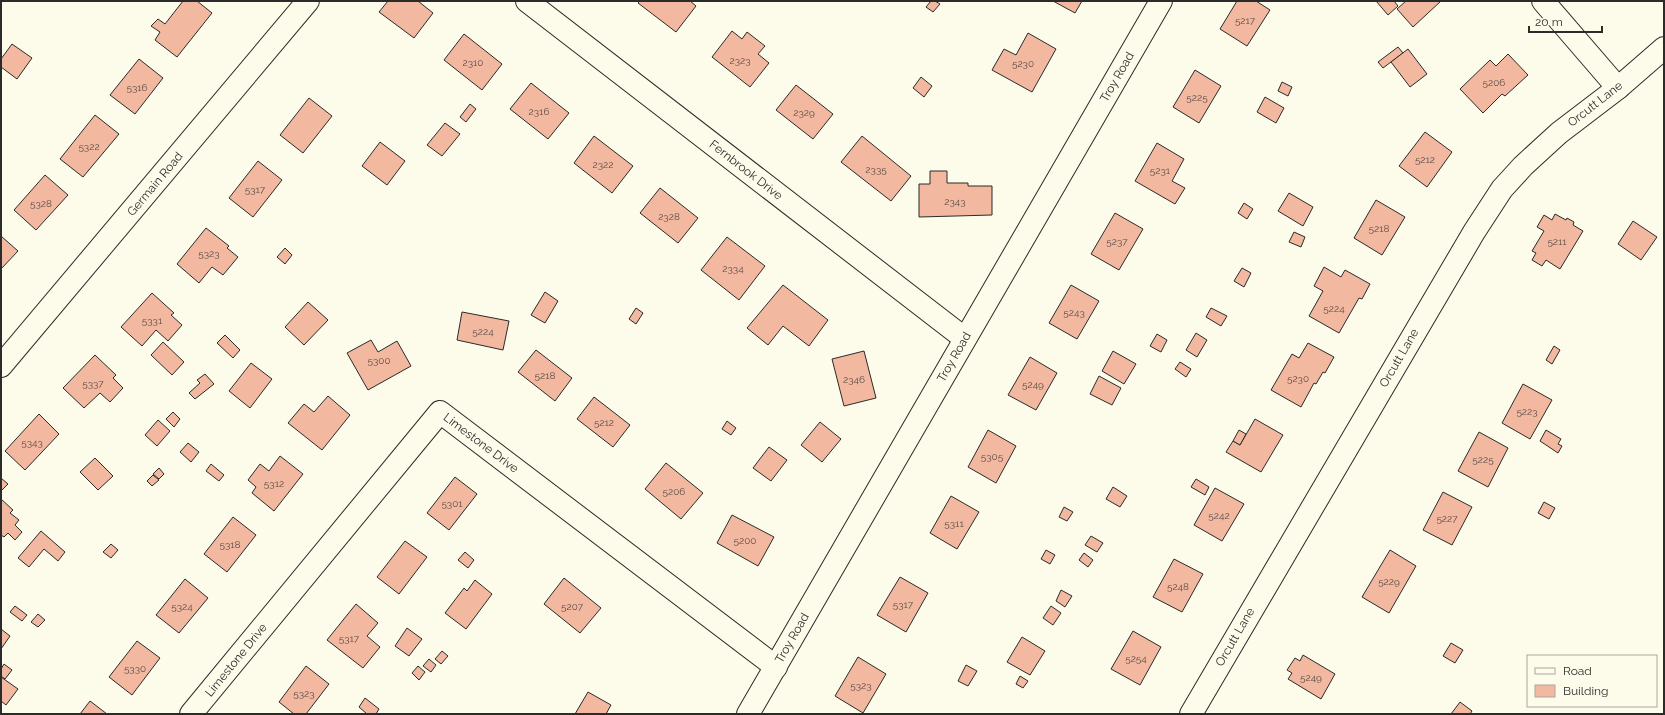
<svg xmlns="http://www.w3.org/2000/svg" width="1665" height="715" viewBox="0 0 1665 715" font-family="Raleway,sans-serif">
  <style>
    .building { fill: #f2b8a0; stroke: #2b2b2b }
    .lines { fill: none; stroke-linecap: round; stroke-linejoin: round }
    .minor-casing { stroke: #2b2b2b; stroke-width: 24 }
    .tertiary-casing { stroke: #2b2b2b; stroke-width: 24 }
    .minor { stroke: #fdfbea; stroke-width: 22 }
    .tertiary { stroke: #fdfbea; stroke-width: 22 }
    .labels { text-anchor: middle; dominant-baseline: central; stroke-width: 3; stroke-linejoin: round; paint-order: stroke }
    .number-label { font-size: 10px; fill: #5d4e48 }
    .street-label { font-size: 12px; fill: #2b2b2b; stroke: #fdfbea }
  </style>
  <rect width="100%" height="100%" fill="#fdfbea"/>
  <g class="building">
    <path d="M183 1H197L212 13 177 57 155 40 160 32 151 26 158 19 165 24Z"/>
    <path d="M388 1H418L433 13 414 38 379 12Z"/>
    <path d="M640 1H690L696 6 676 32 638 3Z"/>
    <path d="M931 1H935L940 4 933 12 926 7Z"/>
    <path d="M1053 1H1082L1075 13Z"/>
    <path d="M1237 1H1256L1270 10 1247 46 1220 29Z"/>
    <path d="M1376 1H1394L1398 6 1388 15Z"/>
    <path d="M1406 1H1441L1413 27 1397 9Z"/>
    <path d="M732 31 742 39 747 32 765 46 758 54 769 63 750 87 712 57Z"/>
    <path d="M1028 33 1056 49 1032 92 992 70 1004 49 1016 55Z"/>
    <path d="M464 34 502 64 482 90 444 60Z"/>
    <path d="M12 44 32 58 17 79 1 67V59Z"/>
    <path d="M1398 47 1403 53 1383 68 1378 62Z"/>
    <path d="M1408 49 1427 74 1410 87 1391 62Z"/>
    <path d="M1508 54 1528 75 1505 96 1502 94 1483 113 1460 89 1490 60 1496 66Z"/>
    <path d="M139 59 163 78 135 114 110 95Z"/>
    <path d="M1195 70 1221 86 1199 123 1173 107Z"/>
    <path d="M921 77 932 86 924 97 913 88Z"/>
    <path d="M1282 82 1292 87 1288 96 1278 91Z"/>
    <path d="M531 83 569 113 548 139 510 109Z"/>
    <path d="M796 85 833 114 813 139 776 110Z"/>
    <path d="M1265 97 1284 108 1276 123 1257 112Z"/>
    <path d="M309 98 332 116 303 153 280 135Z"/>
    <path d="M470 104 476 109 466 122 460 117Z"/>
    <path d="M95 115 119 134 83 177 60 159Z"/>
    <path d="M445 123 460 134 442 156 427 145Z"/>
    <path d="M1425 132 1452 152 1427 187 1399 166Z"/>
    <path d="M594 136 633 166 612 193 574 163Z"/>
    <path d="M862 136 911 176 891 201 841 162Z"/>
    <path d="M380 142 405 161 387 185 362 166Z"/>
    <path d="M1157 143 1184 159 1172 181 1185 188 1175 204 1135 181Z"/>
    <path d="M258 161 282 180 253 217 229 198Z"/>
    <path d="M930 171H947V183H968V186H992V215L919 217V184H930Z"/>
    <path d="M45 175 68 195 36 230 14 210Z"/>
    <path d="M660 188 698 218 678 243 640 213Z"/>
    <path d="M1289 193 1313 207 1303 226 1278 211Z"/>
    <path d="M1376 200 1405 217 1382 255 1354 238Z"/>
    <path d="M1244 203 1253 209 1247 219 1238 213Z"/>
    <path d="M1115 213 1143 229 1119 270 1091 254Z"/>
    <path d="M1555 214 1566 220 1567 218 1574 222 1573 225 1583 231 1560 269 1546 260 1542 266 1532 260 1536 253 1532 251 1544 231 1537 227 1544 215 1552 220Z"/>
    <path d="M1633 221 1657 237 1641 260 1618 244Z"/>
    <path d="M206 228 229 246 227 248 238 257 223 275 212 267 199 283 177 264Z"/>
    <path d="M1294 232 1305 237 1301 247 1289 242Z"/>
    <path d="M1 236 18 251 1 269Z"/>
    <path d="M727 237 765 266 739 300 701 270Z"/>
    <path d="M285 248 292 255 285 264 277 257Z"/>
    <path d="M1324 267 1341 277 1345 270 1370 284 1362 299 1359 298 1339 333 1309 316 1323 291 1314 286Z"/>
    <path d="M1242 268 1251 273 1244 287 1234 281Z"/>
    <path d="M783 285 828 320 809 346 783 326 768 345 747 328Z"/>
    <path d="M1071 285 1099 301 1077 339 1049 323Z"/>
    <path d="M545 292 558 301 545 323 531 315Z"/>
    <path d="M152 293 174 313 171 315 182 325 168 341 156 330 142 346 121 327Z"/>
    <path d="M308 302 328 320 304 345 285 327Z"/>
    <path d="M636 308 643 313 636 324 629 319Z"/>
    <path d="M1211 308 1227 316 1221 326 1206 317Z"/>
    <path d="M462 312 509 321 503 350 457 340Z"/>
    <path d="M1196 333 1207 340 1197 357 1186 350Z"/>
    <path d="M1157 334 1167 340 1161 352 1150 346Z"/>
    <path d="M225 335 240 350 233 358 217 343Z"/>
    <path d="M371 340 378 352 397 341 411 366 368 390 347 353Z"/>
    <path d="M163 342 184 362 172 375 151 355Z"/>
    <path d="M1308 343 1334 357 1325 373 1323 372 1316 384 1314 383 1301 407 1271 390 1292 354 1299 358Z"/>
    <path d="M1554 346 1560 350 1552 364 1546 360Z"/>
    <path d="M536 350 572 378 555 401 518 372Z"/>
    <path d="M864 351 876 398 844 406 832 359Z"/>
    <path d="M1113 351 1136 364 1124 384 1102 371Z"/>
    <path d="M95 355 116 375 113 378 123 388 110 402 100 393 84 408 63 388Z"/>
    <path d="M1030 357 1057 373 1036 410 1008 395Z"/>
    <path d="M1180 362 1191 369 1186 377 1175 369Z"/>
    <path d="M251 363 272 379 250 408 229 391Z"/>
    <path d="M205 374 214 384 195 399 189 393 200 383 197 380Z"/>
    <path d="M1099 376 1121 388 1112 405 1090 394Z"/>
    <path d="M1523 384 1552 400 1530 439 1502 423Z"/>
    <path d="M328 396 350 415 322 450 288 423 304 404 314 412Z"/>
    <path d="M594 397 630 425 613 447 577 419Z"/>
    <path d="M173 412 180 419 174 427 166 419Z"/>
    <path d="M39 414 59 434 25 470 5 451Z"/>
    <path d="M1255 419 1283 435 1261 472 1226 452 1233 441 1240 445Z"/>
    <path d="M158 420 170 431 157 446 145 435Z"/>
    <path d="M727 421 736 428 731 435 722 429Z"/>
    <path d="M820 422 841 439 822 462 801 445Z"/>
    <path d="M988 430 1016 446 996 483 968 467Z"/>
    <path d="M1239 430 1246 434 1240 445 1233 441Z"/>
    <path d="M1546 430 1561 439 1558 444 1562 446 1558 453 1540 441Z"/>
    <path d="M1479 432 1508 448 1488 487 1458 471Z"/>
    <path d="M188 443 199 452 191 462 180 452Z"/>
    <path d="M769 447 787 460 771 481 753 468Z"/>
    <path d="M280 456 303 474 274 511 252 493 256 487 248 480 260 464 269 471Z"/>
    <path d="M95 458 113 476 98 490 80 472Z"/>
    <path d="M666 463 703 493 681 519 645 489Z"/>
    <path d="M211 464 224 475 219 481 206 471Z"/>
    <path d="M159 468 164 474 159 479 153 474Z"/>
    <path d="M153 475 159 480 152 486 147 481Z"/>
    <path d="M455 477 477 494 449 530 427 513Z"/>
    <path d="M1 478 8 484 1 491Z"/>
    <path d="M1196 479 1209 487 1205 495 1191 487Z"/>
    <path d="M1113 487 1127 496 1120 507 1106 499Z"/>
    <path d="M1215 488 1244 504 1222 541 1194 525Z"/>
    <path d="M1443 492 1472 507 1452 545 1423 530Z"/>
    <path d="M951 496 979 512 957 549 930 533Z"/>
    <path d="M1 499 13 510 10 513 19 520 15 525 22 532 15 540 8 533 4 537 1 535Z"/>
    <path d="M1544 502 1555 508 1549 519 1538 513Z"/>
    <path d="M1064 507 1073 512 1067 521 1059 517Z"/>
    <path d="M732 515 774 537 758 566 717 543Z"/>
    <path d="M233 517 256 535 227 572 204 554Z"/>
    <path d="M41 531 65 552 58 561 44 549 29 567 18 558Z"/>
    <path d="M1091 536 1103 543 1097 552 1085 545Z"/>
    <path d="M405 541 427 557 399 594 377 577Z"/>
    <path d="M111 544 118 550 111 558 103 552Z"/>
    <path d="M1046 550 1055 555 1050 564 1041 559Z"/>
    <path d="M1390 550 1416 566 1389 613 1362 597Z"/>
    <path d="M465 552 474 560 468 568 458 560Z"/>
    <path d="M1084 553 1093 560 1088 567 1079 560Z"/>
    <path d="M1174 559 1203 574 1182 612 1153 597Z"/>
    <path d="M900 577 928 593 906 632 877 615Z"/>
    <path d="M564 578 601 608 580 633 544 604Z"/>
    <path d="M185 579 208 598 179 633 156 615Z"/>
    <path d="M475 580 492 594 466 629 445 613 464 588 467 591Z"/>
    <path d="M1061 590 1072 596 1065 607 1056 601Z"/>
    <path d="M356 604 378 623 367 636 380 647 363 668 327 640Z"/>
    <path d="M15 606 27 615 22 621 10 612Z"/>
    <path d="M1051 606 1061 613 1053 625 1043 618Z"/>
    <path d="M38 614 45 620 38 627 31 622Z"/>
    <path d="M407 628 422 639 409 656 395 646Z"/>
    <path d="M1 629 10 636 1 649Z"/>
    <path d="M1133 631 1161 647 1140 685 1111 669Z"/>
    <path d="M1022 637 1045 651 1030 675 1007 662Z"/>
    <path d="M137 641 160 658 132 695 109 677Z"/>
    <path d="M1451 643 1463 650 1455 663 1443 656Z"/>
    <path d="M442 651 448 656 441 664 435 659Z"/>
    <path d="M1303 655 1335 674 1321 699 1288 679 1292 673 1287 670 1295 658 1300 661Z"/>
    <path d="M858 657 886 674 863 713 835 696Z"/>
    <path d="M429 659 436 665 431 672 423 666Z"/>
    <path d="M4 664 12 670 5 679 1 676V669Z"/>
    <path d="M966 665 977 671 968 686 958 681Z"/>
    <path d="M306 666 329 684 306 714H294L279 702Z"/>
    <path d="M418 666 425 672 419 680 412 673Z"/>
    <path d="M1020 676 1028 681 1023 688 1016 684Z"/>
    <path d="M1 677 18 689 6 705 1 701Z"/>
    <path d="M588 692 611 705 606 714H575Z"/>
    <path d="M365 698 379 709 376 714H367L359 707Z"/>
    <path d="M90 701 107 714H80Z"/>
    <path d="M1460 702 1472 711 1470 714H1451Z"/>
  </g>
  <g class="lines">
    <g class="minor-casing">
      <g id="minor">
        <path d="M527 1 964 338"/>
        <path d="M1543 1 1618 88"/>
        <path d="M1 366 308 1"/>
        <path d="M191 714 440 412 776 667"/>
        <path d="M748 714 1161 1"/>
      </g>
    </g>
    <g class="tertiary-casing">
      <path id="tertiary" d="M1191 714 1474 232 1502 189 1523 166 1559 133 1618 88 1664 48"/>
    </g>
    <use href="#minor" class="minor"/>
    <use href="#tertiary" class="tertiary"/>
  </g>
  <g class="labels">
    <g class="number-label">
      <text x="1245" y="20">5217</text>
      <text x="740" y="60">2323</text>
      <text x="473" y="62">2310</text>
      <text x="1023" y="63">5230</text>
      <text x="1494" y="82">5206</text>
      <text x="137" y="87">5316</text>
      <text x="1197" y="97">5225</text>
      <text x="539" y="111">2316</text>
      <text x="804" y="112">2329</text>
      <text x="89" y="146">5322</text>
      <text x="1425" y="159">5212</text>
      <text x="603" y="164">2322</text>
      <text x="876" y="169">2335</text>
      <text x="1160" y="170">5231</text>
      <text x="255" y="189">5317</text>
      <text x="955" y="201">2343</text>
      <text x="41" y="203">5328</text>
      <text x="669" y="216">2328</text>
      <text x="1379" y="228">5218</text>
      <text x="1117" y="241">5237</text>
      <text x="1557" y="241">5211</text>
      <text x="209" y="253">5323</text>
      <text x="733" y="268">2334</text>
      <text x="1334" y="308">5224</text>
      <text x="1074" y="312">5243</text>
      <text x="152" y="320">5331</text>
      <text x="483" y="331">5224</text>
      <text x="379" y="360">5300</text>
      <text x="545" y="375">5218</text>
      <text x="1298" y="378">5230</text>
      <text x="854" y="379">2346</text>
      <text x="93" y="383">5337</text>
      <text x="1033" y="384">5249</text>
      <text x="1527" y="411">5223</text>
      <text x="604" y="422">5212</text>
      <text x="32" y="442">5343</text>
      <text x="992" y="456">5305</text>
      <text x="1483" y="459">5225</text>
      <text x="274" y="483">5312</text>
      <text x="674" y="491">5206</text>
      <text x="452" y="503">5301</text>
      <text x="1219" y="515">5242</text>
      <text x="1447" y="518">5227</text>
      <text x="954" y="523">5311</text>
      <text x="745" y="540">5200</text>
      <text x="230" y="544">5318</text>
      <text x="1389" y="581">5229</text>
      <text x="1178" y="586">5248</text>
      <text x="903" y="604">5317</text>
      <text x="182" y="606">5324</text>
      <text x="572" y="606">5207</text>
      <text x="349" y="638">5317</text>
      <text x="1136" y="658">5254</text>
      <text x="135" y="668">5330</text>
      <text x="1311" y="677">5249</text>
      <text x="861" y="685">5323</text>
      <text x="304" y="693">5323</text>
    </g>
    <g class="street-label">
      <text transform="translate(1117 77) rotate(-60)">Troy Road</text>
      <text transform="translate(1595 104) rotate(-38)">Orcutt Lane</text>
      <text transform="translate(746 170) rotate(38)">Fernbrook Drive</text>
      <text transform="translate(155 184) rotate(-50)">Germain Road</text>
      <text transform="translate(954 357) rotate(-60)">Troy Road</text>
      <text transform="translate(1399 358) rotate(-60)">Orcutt Lane</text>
      <text transform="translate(481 443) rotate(37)">Limestone Drive</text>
      <text transform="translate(1235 637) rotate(-60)">Orcutt Lane</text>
      <text transform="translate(792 638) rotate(-60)">Troy Road</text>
      <text transform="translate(236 660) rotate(-51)">Limestone Drive</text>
    </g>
  </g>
  <rect width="1665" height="715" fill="none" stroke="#2b2b2b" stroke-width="4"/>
  <rect x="1527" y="655" width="130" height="52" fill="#fdfbea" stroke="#a9a89e"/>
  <rect x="1535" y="668" width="20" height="6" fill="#fdfbea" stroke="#a9a89e"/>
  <text x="1563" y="675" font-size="12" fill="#2b2b2b">Road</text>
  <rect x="1535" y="685" width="20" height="12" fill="#f2b8a0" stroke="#a9a89e"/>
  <text x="1563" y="695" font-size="12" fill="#2b2b2b">Building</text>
  <path d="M1529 26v6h73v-6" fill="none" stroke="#2b2b2b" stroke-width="2"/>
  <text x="1535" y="26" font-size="12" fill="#2b2b2b" stroke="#fdfbea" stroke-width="3" paint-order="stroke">20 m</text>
</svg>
